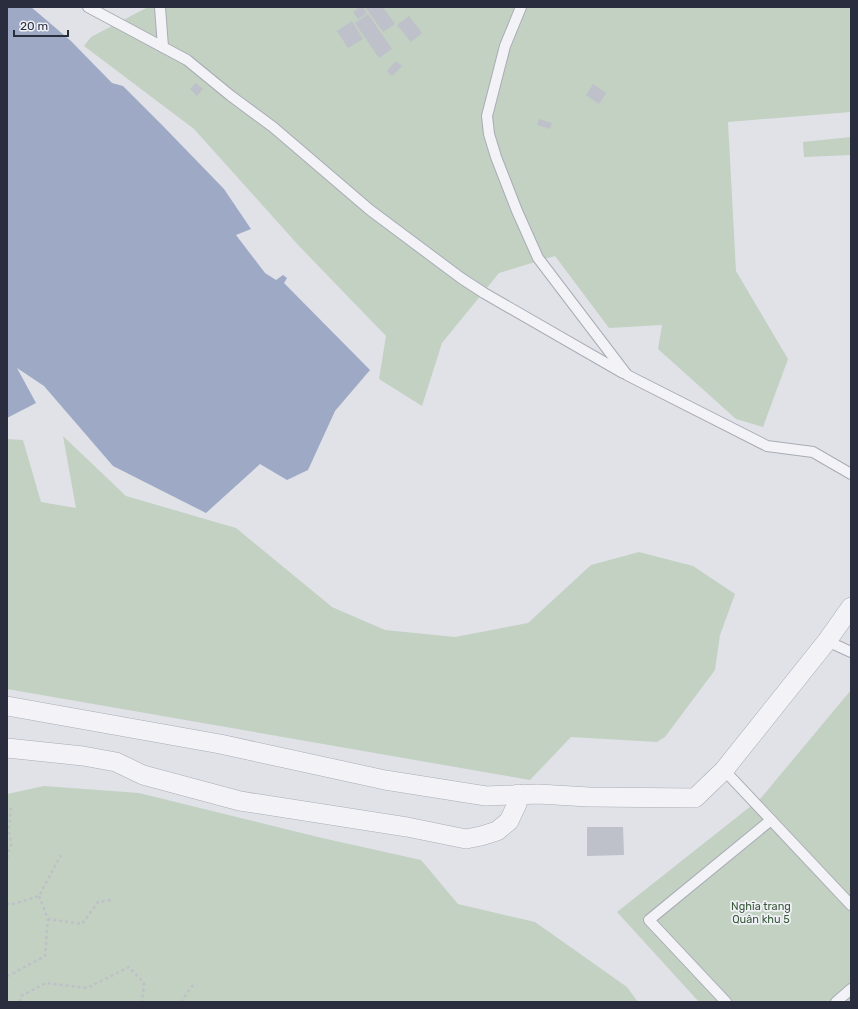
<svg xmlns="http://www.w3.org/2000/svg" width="858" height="1009" viewBox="0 0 858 1009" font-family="Rubik,sans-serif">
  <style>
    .green { fill: #c3d1c2 }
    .water { fill: #9ea9c5 }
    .building { fill: #bec0ca }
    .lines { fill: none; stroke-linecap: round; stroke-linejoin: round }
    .service-casing { stroke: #a9acb5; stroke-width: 12 }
    .minor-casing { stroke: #a9acb5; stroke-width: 20 }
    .path { stroke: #bfc0c7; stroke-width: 2.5; stroke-dasharray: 3 3; stroke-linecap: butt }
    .service { stroke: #f3f3f7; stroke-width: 10 }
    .minor { stroke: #f3f3f7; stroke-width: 19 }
    .labels { text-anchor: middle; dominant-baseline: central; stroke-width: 3.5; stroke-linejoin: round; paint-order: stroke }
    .park-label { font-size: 11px; fill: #395939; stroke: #f0f1f6 }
  </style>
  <rect width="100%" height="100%" fill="#e0e2e8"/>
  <g class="green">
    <path d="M148 7H851V112L728 122 736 271 788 359 763 427 736 419 658 349 662 325 609 328 555 256 499 273 442 343 422 406 379 379 386 336 299 246 194 129 84 46 91 37Z"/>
    <path d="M851 137V155L804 157 803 142Z"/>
    <path d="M63 436 126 496 236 528 332 607 385 630 455 637 528 623 591 565 639 552 693 566 735 594 720 635 715 670 665 737 657 742 571 737 530 780 7 689V439L23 440 41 502 76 508Z"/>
    <path d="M851 690V1002H699L617 912 761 798Z"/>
    <path d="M44 786 139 793 322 838 421 860 458 904 535 922 627 987 638 1002H7V794Z"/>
  </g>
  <path class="water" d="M7 7H31L71 41 112 83 123 86 162 125 224 189 251 229 236 235 265 273 276 280 283 275 287 278 284 283 370 370 335 411 308 470 287 480 260 464 206 513 113 466 44 386 17 368 36 403 7 418Z"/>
  <g class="building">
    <path d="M360 7H363L367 13 358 19 353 12Z"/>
    <path d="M365 7H383L395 24 383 32Z"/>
    <path d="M368 14 392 49 379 58 355 23Z"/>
    <path d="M409 16 422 33 411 42 397 25Z"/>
    <path d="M352 21 363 39 348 48 337 31Z"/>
    <path d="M396 61 402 66 392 76 387 71Z"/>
    <path d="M196 83 203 89 197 96 190 89Z"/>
    <path d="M593 84 606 93 599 104 586 95Z"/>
    <path d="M539 119 552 123 550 129 537 125Z"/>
    <path d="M587 827H623L624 855 587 856Z"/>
  </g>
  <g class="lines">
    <g class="service-casing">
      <g id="service">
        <path d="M88 7 187 60 231 96 273 127 370 210 461 278 484 293 623 373"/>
        <path d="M160 7 163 47"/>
        <path d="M521 7 505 46 487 116 489 134 496 157 517 211 538 258 627 375 767 446 813 452 851 474"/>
        <path d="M827 641 851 652"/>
        <path d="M724 770 851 905"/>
        <path d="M726 1002 649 920 771 820"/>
        <path d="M836 1002 851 989"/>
      </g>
    </g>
    <g class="minor-casing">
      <g id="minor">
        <path d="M7 706 220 744 385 780 486 796 538 794 589 797 695 798 724 770 827 641 851 607"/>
        <path d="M7 748 83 756 116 762 143 775 240 801 407 827 466 839 481 836 497 831 509 821 517 804 518 794"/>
      </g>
    </g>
    <g class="path">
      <path d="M7 858 11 844 9 831 11 805"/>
      <path d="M39 896 48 919 82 924 98 902 111 900"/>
      <path d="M7 903 10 905 39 896 61 855"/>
      <path d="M7 976 12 974 45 956 48 919"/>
      <path d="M20 1002 21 996 46 983 87 988 129 967 144 983 142 1002"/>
      <path d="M181 1002 192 986 197 985"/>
    </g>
    <use href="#service" class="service"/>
    <use href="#minor" class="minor"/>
  </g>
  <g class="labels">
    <g class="park-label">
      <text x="761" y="906">Nghĩa trang<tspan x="761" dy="13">Quân khu 5</tspan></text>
    </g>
  </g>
  <rect width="858" height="1009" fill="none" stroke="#2a2d3e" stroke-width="16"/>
  <path d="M14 30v6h54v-6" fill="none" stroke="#2a2d3e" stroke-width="2"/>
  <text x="20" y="30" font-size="12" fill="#2a2d3e" stroke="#f0f1f6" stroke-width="3" paint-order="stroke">20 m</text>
</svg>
